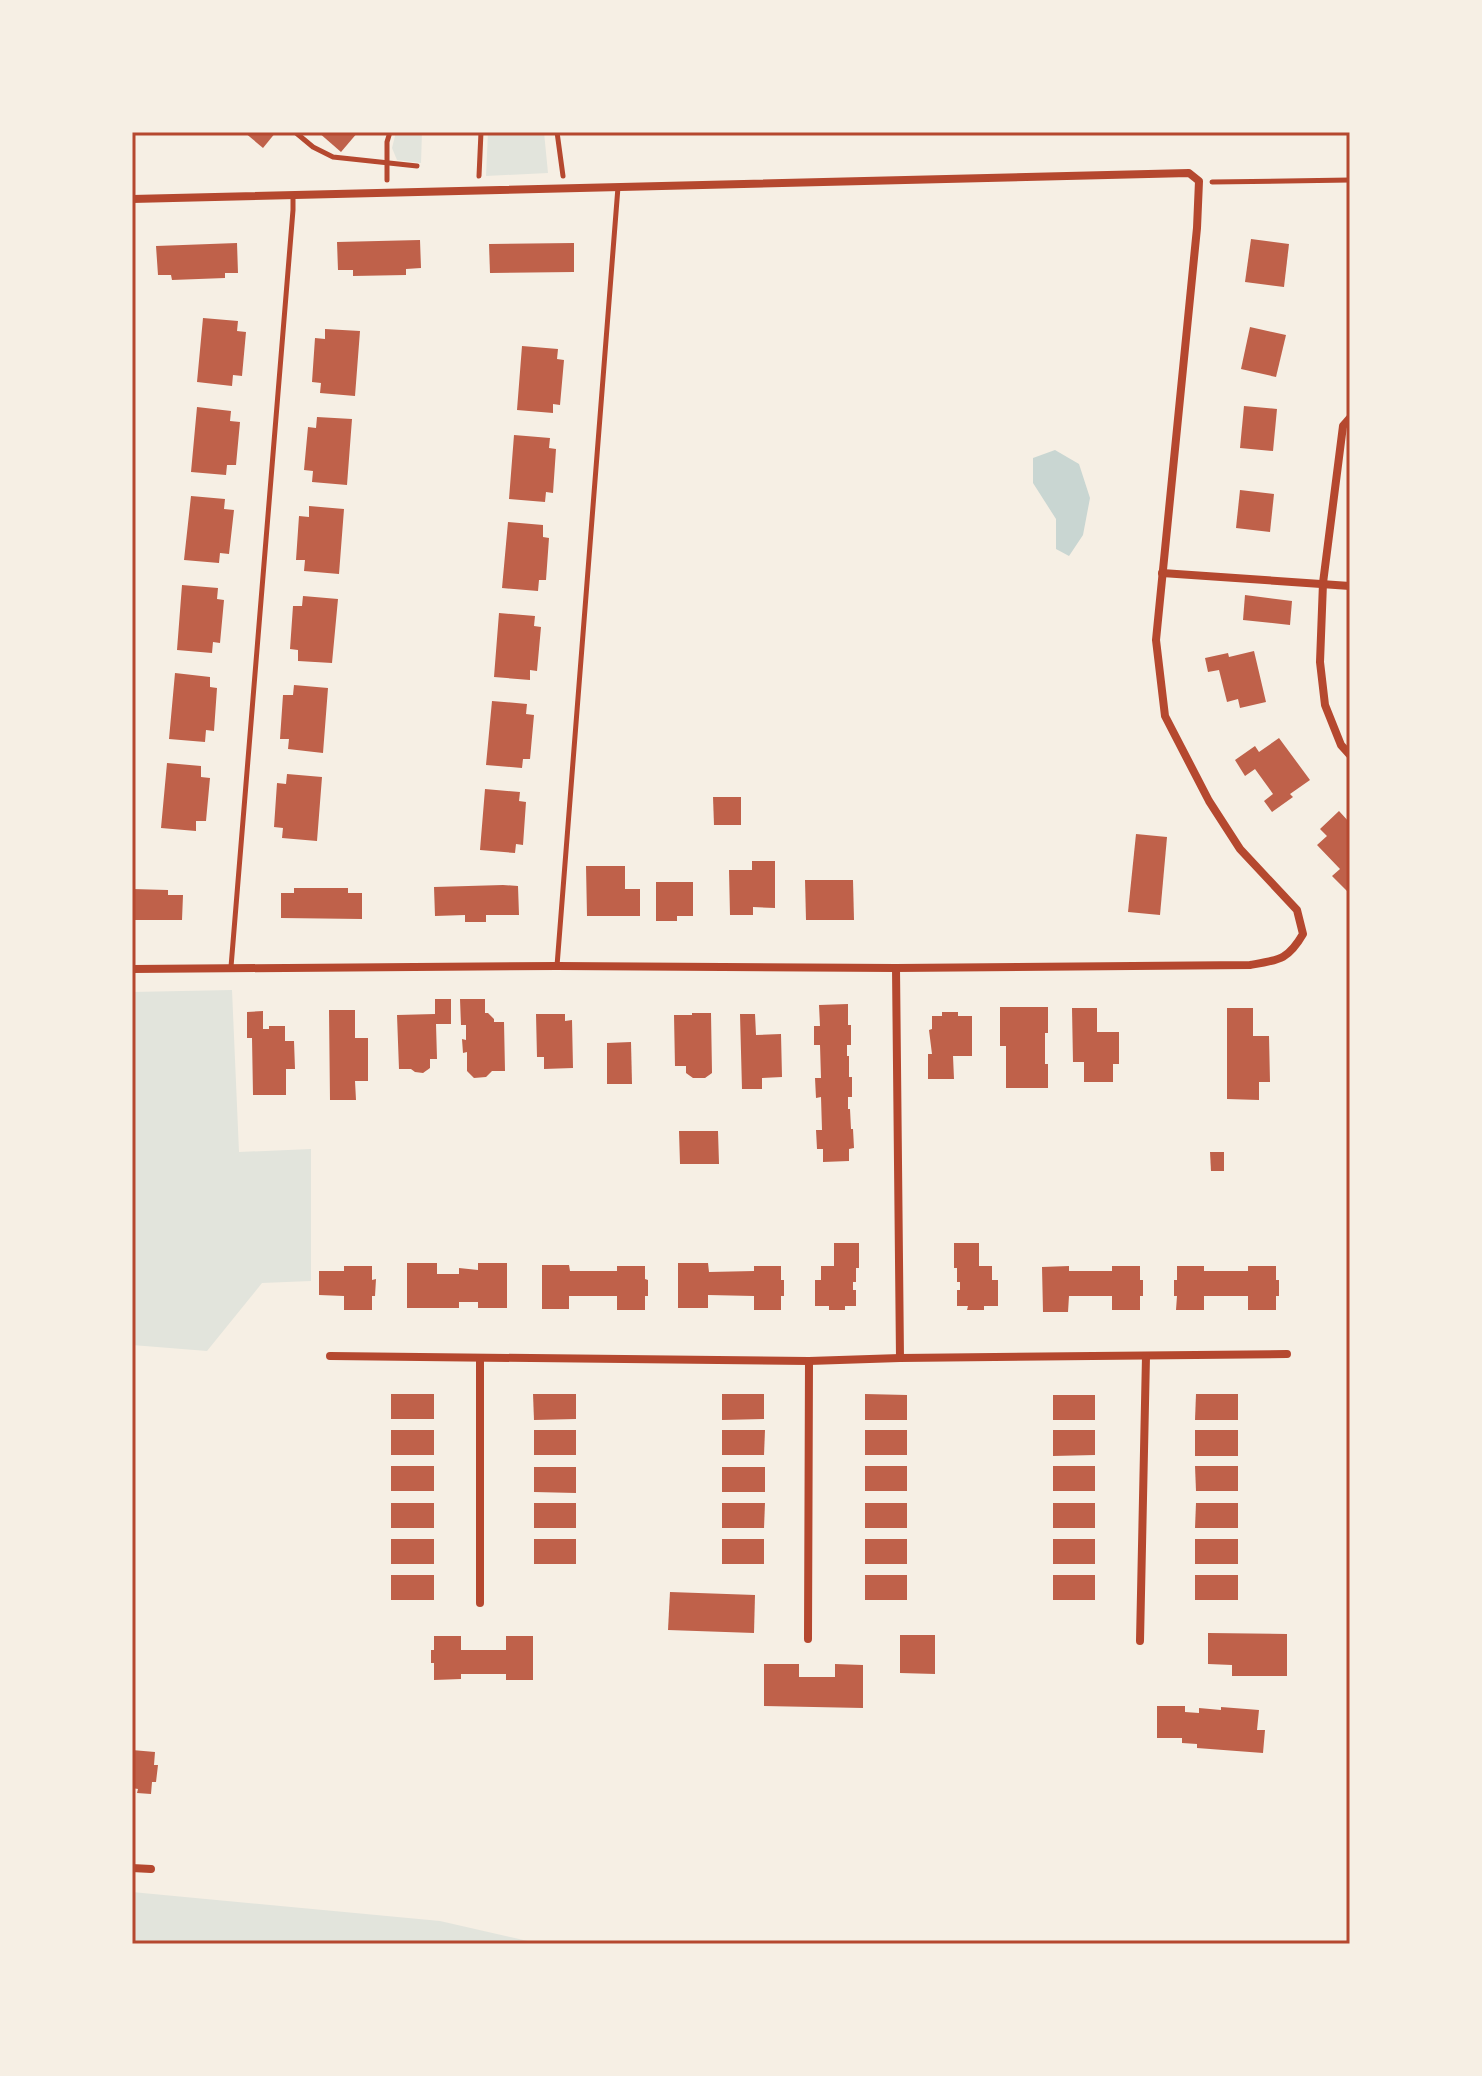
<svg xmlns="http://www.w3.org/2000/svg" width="1482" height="2076" viewBox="0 0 1482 2076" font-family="'Asap Condensed',sans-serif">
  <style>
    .green { fill: #e2e4dc }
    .water { fill: #c9d6d2 }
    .building { fill: #bf614a }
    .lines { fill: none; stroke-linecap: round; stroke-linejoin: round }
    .path { stroke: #b5482f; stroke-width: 5 }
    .service { stroke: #b5482f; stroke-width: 5 }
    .minor { stroke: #b5482f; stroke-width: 8 }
    .neatline { fill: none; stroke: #b5482f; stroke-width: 3 }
  </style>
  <rect width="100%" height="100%" fill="#f6efe4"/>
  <g class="green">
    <path d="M396 132H422L421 163 397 160 392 148Z"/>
    <path d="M488 132H544L548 173 486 176Z"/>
    <path d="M232 990 239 1152 311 1149V1281L262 1283 207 1351 132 1345V992Z"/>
    <path d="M132 1892 440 1921 541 1944H132Z"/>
  </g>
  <path class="water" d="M1055 450 1079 464 1090 498 1083 535 1069 556 1056 549V519L1033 483V458Z"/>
  <g class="building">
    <path d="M244 132H276L263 148Z"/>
    <path d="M318 132H358L341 152Z"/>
    <path d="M1251 239 1289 244 1284 287 1245 282Z"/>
    <path d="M420 240 421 268 406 269V275L353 276V270H338L337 242Z"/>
    <path d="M237 243 238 273H225V278L172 280 171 275H158L156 246Z"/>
    <path d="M574 243V272L490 273 489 244Z"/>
    <path d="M203 318 238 321 237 331 246 332 242 376 233 375 232 386 197 382Z"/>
    <path d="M1250 327 1286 335 1276 377 1241 369Z"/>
    <path d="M325 329 360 331 355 396 320 393 321 383 312 382 315 338 325 339Z"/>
    <path d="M522 346 558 349 557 359 564 360 560 405 553 404V413L517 410Z"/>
    <path d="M1244 406 1277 409 1273 451 1240 448Z"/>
    <path d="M197 407 231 411 230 421 240 422 236 465H227L226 475 191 472Z"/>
    <path d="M317 417 352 419 347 485 312 482 313 471 304 470 308 427 316 428Z"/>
    <path d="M514 435 550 438 549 448 556 449 553 493 546 492 545 502 509 499Z"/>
    <path d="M1240 490 1274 494 1270 532 1236 528Z"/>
    <path d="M191 496 225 499 224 509 234 510 229 554 220 553 219 563 184 560Z"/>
    <path d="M309 506 344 509 339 574 304 571 305 560H296L299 516 309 517Z"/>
    <path d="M508 522 543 525V537L549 538 546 580H539L538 591 502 588Z"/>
    <path d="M182 585 218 588 217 599 224 600 220 643 213 642 212 653 177 650Z"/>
    <path d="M1245 595 1292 601 1290 625 1243 620Z"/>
    <path d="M303 596 338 599 332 663 298 661V650L290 649 293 606H302Z"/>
    <path d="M499 613 535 616 534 626 541 627 537 671 530 670V680L494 677Z"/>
    <path d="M1254 651 1266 702 1240 708 1238 699 1227 702 1219 670 1208 672 1205 658 1228 653 1229 657Z"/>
    <path d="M175 673 210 677V687L217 688 214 731 206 730 205 742 169 739Z"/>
    <path d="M294 685 328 688 323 753 288 749 289 739H280L283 695H293Z"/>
    <path d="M492 701 527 704 526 714 534 715 530 759H523L522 768 486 765Z"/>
    <path d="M1279 738 1310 780 1290 794 1293 797 1272 812 1264 801 1273 794 1255 769 1245 776 1235 760 1255 746 1259 752Z"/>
    <path d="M167 763 201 766V777L210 778 206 821H196V831L161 828Z"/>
    <path d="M287 774 322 777 317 841 282 838 283 828 274 827 277 783 286 784Z"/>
    <path d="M485 789 520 792 519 801 526 802 523 845 516 844 515 853 480 850Z"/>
    <path d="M713 797H741V825H714Z"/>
    <path d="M1339 811 1350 823V889L1347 891 1332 876 1340 869 1317 845 1327 836 1320 829Z"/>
    <path d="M1136 834 1167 837 1160 915 1128 912Z"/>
    <path d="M752 861H775V908L753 907V915H730L729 870H752Z"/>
    <path d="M586 866H625V889H640V916H587Z"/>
    <path d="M805 880H853L854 920H806Z"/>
    <path d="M656 882H693V916H677V921H656Z"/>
    <path d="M503 885 518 886 519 915H486V922H465V915L435 916 434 887Z"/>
    <path d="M294 888H348V893H362V919L281 918V893H294Z"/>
    <path d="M132 889 168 890V895H183L182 920H132Z"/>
    <path d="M435 999H451V1024H436L437 1059H430V1068L423 1073 415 1072 411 1069H399L397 1015 435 1014Z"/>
    <path d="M460 999H485V1013H488L494 1019V1022H504L505 1071H492L486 1077 474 1078 467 1071V1052L463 1053 462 1039 466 1040V1025H461Z"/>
    <path d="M848 1004V1025H851V1045H847V1056H849V1077H852V1097H848V1109H850L851 1129H853L854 1148 849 1149V1161L823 1162V1149H817L816 1130H822L821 1097 816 1098 815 1078H821L820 1045H814V1026H820L819 1005Z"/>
    <path d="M1000 1007H1048V1033H1045V1064H1048V1088H1006V1046H1000Z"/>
    <path d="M1072 1008H1097V1032H1119V1064H1113V1082H1084V1062H1073Z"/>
    <path d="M1227 1008H1253V1036H1269L1270 1082H1259V1100L1227 1099Z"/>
    <path d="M329 1010H355V1038H368V1081H355L356 1100H330Z"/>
    <path d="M263 1011V1029H269V1026H285V1041H294L295 1069H286V1095H253L252 1038H247V1012Z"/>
    <path d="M942 1012H958V1016H972V1056H953L954 1079H928V1054H932L929 1030 932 1029V1016H942Z"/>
    <path d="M692 1013H711L712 1073 705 1078H693L686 1073V1066H675L674 1015H692Z"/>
    <path d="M536 1014H565V1021L572 1020 573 1068 544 1069V1057H537Z"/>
    <path d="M740 1014H755L756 1035 781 1034 782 1077 762 1078V1089H742Z"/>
    <path d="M631 1042 632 1084H607V1043Z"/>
    <path d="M679 1131H718L719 1164H680Z"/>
    <path d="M1210 1152H1224V1171H1211Z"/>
    <path d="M834 1243H859V1268H856V1282H853V1290H856V1306H845V1310H829V1306H815V1280H821V1266H834Z"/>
    <path d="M954 1243H979V1266H992V1280H998V1306H984V1310H967L968 1306H957V1290H960V1282H957V1268H954Z"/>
    <path d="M407 1263H437V1274H459V1268L478 1270V1263H507V1308H478V1302H459V1308H407Z"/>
    <path d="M678 1263H708L709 1272 754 1271V1266H781V1280H784V1296H781V1310H754V1296L708 1295V1308H678Z"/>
    <path d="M542 1265H569L570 1271H617V1266H645V1279L648 1280V1296H645V1310H617V1296H569V1309H542Z"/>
    <path d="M344 1266H372V1280L376 1279 375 1296H372V1310H344V1296L319 1295V1271H344Z"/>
    <path d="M1069 1266V1271H1112V1266H1140V1280H1143V1296H1140V1310H1112V1296H1069L1068 1312H1043L1042 1267Z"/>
    <path d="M1177 1266H1204V1271H1248V1266H1276V1280H1279V1296H1276V1310H1248V1296H1204V1310H1176L1177 1296H1174V1280H1177Z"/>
    <rect x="391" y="1394" width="43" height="25"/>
    <path d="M533 1394H576V1419L534 1420Z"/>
    <path d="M722 1394H764V1419L722 1420Z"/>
    <path d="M865 1394 907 1395V1420H865Z"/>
    <path d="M1196 1394H1238V1420H1195Z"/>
    <rect x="1053" y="1395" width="42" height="25"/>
    <rect x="391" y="1430" width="43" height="25"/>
    <rect x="534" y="1430" width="42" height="25"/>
    <path d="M722 1430H765L764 1455H722Z"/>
    <rect x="865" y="1430" width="42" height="25"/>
    <path d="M1053 1430H1095V1455L1053 1456Z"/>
    <rect x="1195" y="1430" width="43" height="26"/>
    <rect x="391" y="1466" width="43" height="25"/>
    <rect x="865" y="1466" width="42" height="25"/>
    <rect x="1053" y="1466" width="42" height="25"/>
    <path d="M1195 1466H1238V1491H1196Z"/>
    <path d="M534 1467H576V1493L534 1492Z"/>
    <rect x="722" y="1467" width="43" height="25"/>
    <rect x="391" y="1503" width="43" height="25"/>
    <rect x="534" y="1503" width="42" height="25"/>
    <path d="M722 1503H765L764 1528H722Z"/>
    <rect x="865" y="1503" width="42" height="25"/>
    <rect x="1053" y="1503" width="42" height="25"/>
    <path d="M1196 1503H1238V1528H1195Z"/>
    <rect x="391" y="1539" width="43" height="25"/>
    <rect x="534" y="1539" width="42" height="25"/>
    <rect x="722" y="1539" width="42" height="25"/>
    <rect x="865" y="1539" width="42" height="25"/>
    <rect x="1053" y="1539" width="42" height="25"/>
    <rect x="1195" y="1539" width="43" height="25"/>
    <rect x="391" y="1575" width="43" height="25"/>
    <rect x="865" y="1575" width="42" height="25"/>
    <rect x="1053" y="1575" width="42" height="25"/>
    <rect x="1195" y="1575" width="43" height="25"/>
    <path d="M670 1592 755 1595 754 1633 668 1630Z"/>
    <path d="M1208 1633 1287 1634V1676H1232V1665L1208 1664Z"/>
    <path d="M900 1635H935V1674L900 1673Z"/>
    <path d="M434 1636H461V1650H506V1636H533V1680H506V1674H461V1679L434 1680V1663H431V1650H434Z"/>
    <path d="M764 1664H799V1677H835V1664L863 1665V1708L764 1706Z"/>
    <path d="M1157 1706H1185V1712L1199 1713V1708L1221 1710V1707L1259 1710 1257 1730H1265L1263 1753 1197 1748V1744L1182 1743V1738H1157Z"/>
    <path d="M132 1750 155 1752 154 1765H158L156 1782H152L151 1794 137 1793 138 1789 132 1788Z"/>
  </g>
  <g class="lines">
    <g class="path">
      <path d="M295 132 313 147 333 157 417 166"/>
      <path d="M557 132 563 176"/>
      <path d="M479 176 481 132"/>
      <path d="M387 180V142L390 132"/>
      <path d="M1212 182 1350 180"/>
    </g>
    <g class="service">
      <path d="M557 966 618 187"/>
      <path d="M231 967 293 210V196"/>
    </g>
    <g class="minor">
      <path d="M132 199 1189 173 1199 181 1197 228 1156 640 1165 716 1209 801 1240 849 1297 910 1303 934C1288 960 1279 960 1250 965L896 968 557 966 132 969"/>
      <path d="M1350 418 1343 426 1323 583 1320 662 1325 705 1341 745 1350 755"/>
      <path d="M1162 573 1350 586"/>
      <path d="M896 968 900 1358"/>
      <path d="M330 1356 809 1361 900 1358 1287 1354"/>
      <path d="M480 1359V1603"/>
      <path d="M808 1639 809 1361"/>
      <path d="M1140 1641 1146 1356"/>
      <path d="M132 1868 151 1869"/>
    </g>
  </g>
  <rect width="1482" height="2076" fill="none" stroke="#f6efe4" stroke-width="268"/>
  <rect x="134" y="134" width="1214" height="1808" class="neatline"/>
</svg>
